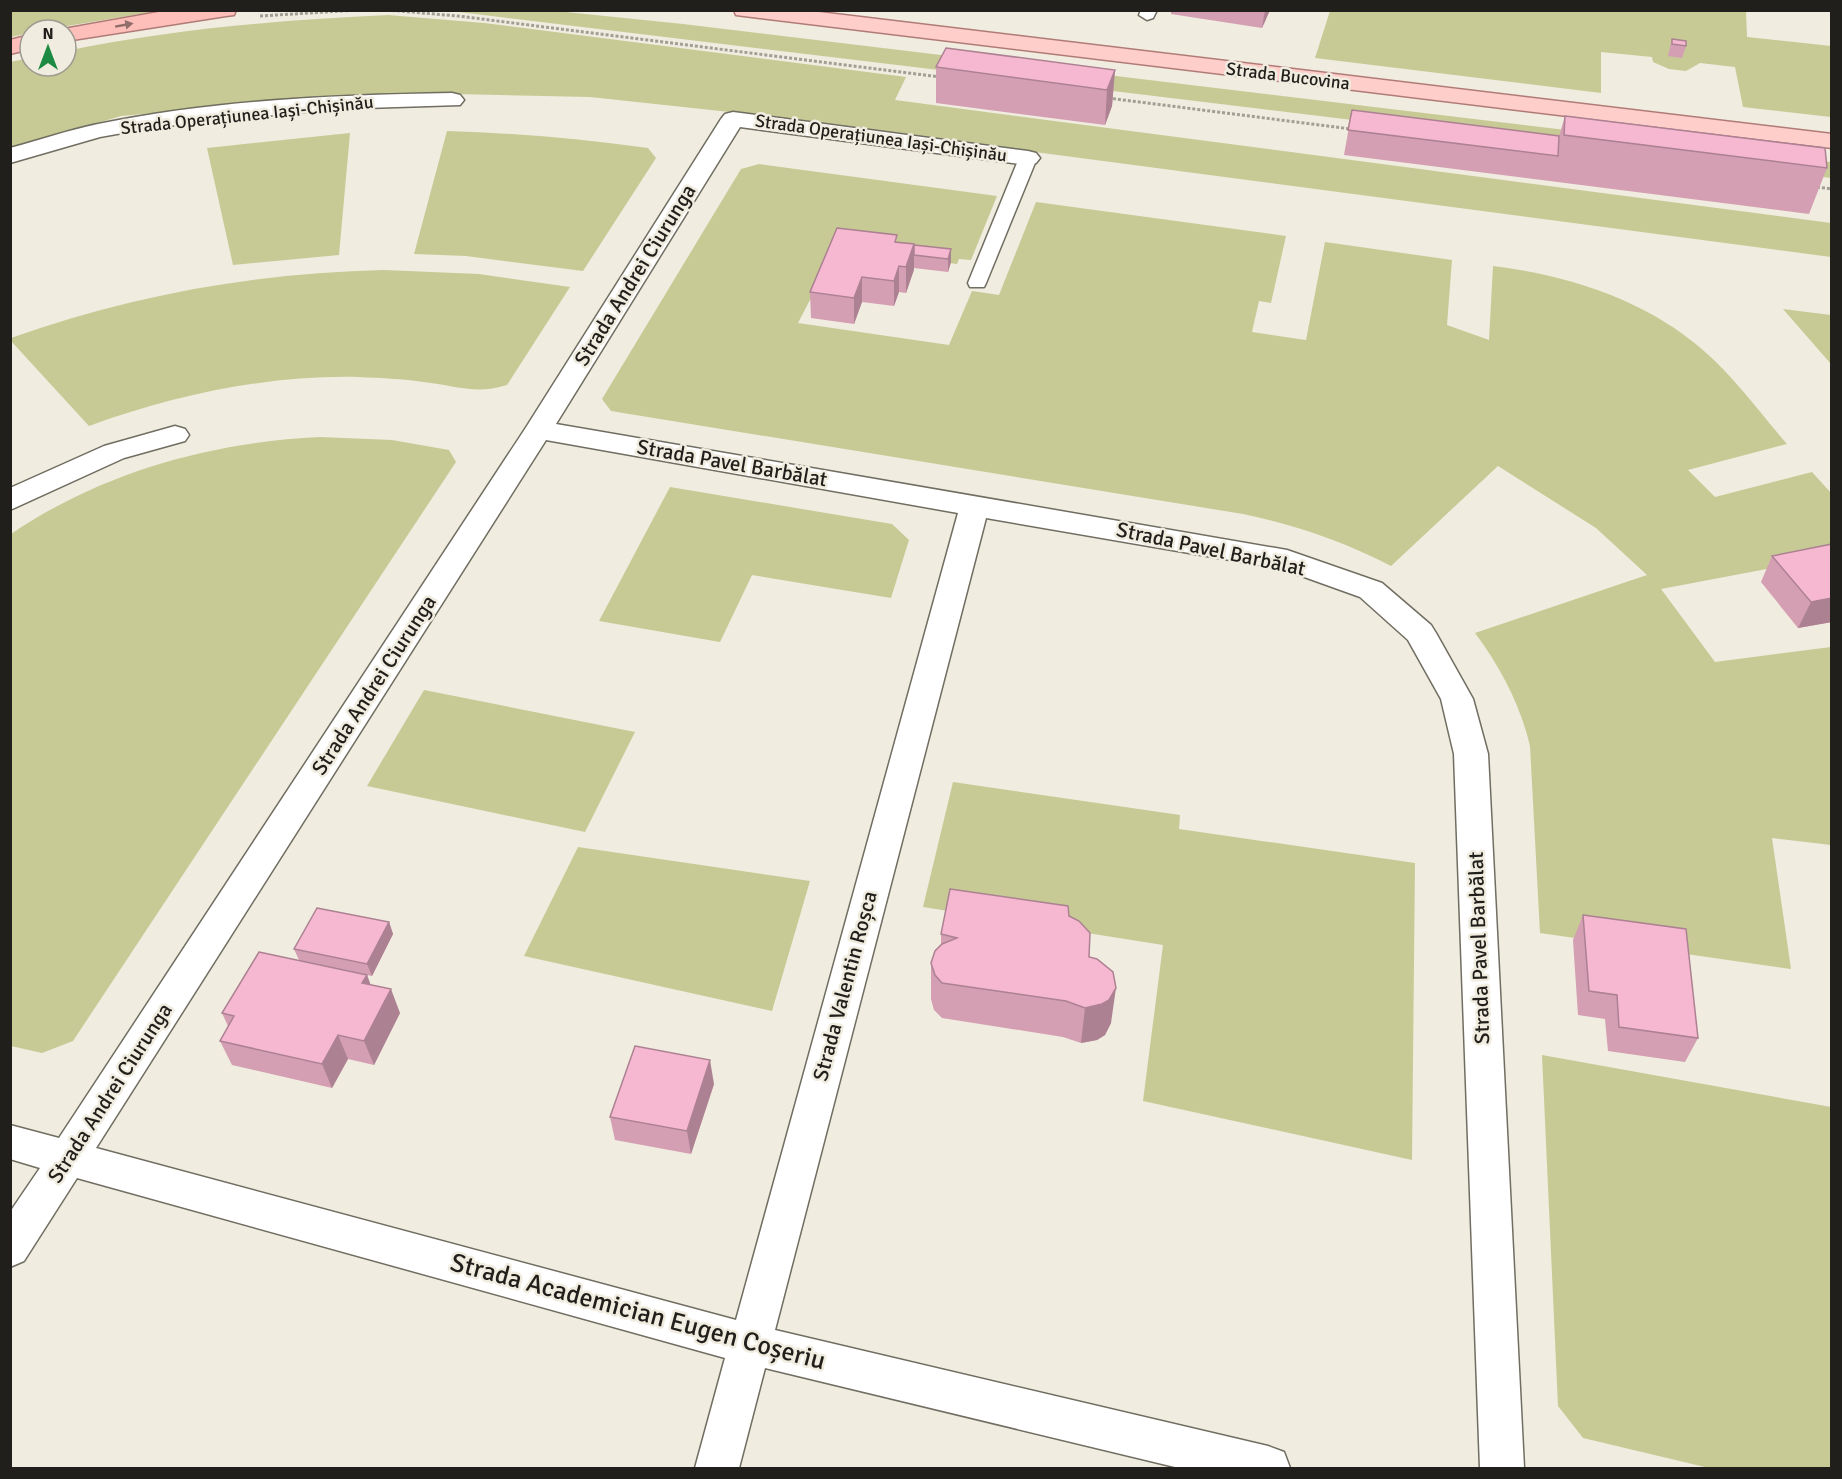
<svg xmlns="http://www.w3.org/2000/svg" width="1842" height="1479" viewBox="0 0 1842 1479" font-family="Signika,sans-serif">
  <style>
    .green { fill: #c7ca95 }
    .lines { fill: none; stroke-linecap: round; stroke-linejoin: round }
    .service-casing { stroke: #706d61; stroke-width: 3 }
    .minor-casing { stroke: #706d61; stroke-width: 3 }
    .primary-casing { stroke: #b07b77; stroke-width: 3 }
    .trunk-casing { stroke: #b07b77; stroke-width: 3 }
    .path { stroke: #a29e95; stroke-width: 3; stroke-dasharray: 3 2; stroke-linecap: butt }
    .service { fill: #fff; fill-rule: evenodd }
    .minor { fill: #fff; fill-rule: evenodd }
    .primary { fill: #fececb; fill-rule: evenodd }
    .trunk { fill: #febeba; fill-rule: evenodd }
    .wall { fill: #d49eb3 }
    .shaded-wall { fill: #ac8192 }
    .building { fill: #f6b8d0; stroke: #ac8192; stroke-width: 1.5 }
    .oneway { fill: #906e6a }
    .labels { text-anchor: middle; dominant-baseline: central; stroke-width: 5; stroke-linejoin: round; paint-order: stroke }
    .far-street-label { font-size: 18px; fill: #211f1b; stroke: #f0ecdf }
    .street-label { font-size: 21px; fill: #211f1b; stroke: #f0ecdf }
    .near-street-label { font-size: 26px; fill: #211f1b; stroke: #f0ecdf }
  </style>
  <rect width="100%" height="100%" fill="#f0ecdf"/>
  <g class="green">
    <path d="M10 11 11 10 158 11 43 30H30V33L11 37Z"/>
    <path d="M451 11H556L683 24 1831 162V178Z"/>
    <path d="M1330 11H1746L1747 37 1831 46V117L1743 107 1735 67 1700 63 1686 71 1669 69 1653 62 1652 57 1601 52V93L1315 58Z"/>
    <path d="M388 15 484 23 906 77 895 100 1831 223V257L739 113 590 97 453 94 347 96 121 116 11 149 10 62 30 58V66H66V51C172 29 280 20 388 15Z"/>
    <path d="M447 131C515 133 581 139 648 148L656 158 583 271 466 256 414 254Z"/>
    <path d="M350 133 339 255 233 265 207 148Z"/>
    <path d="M759 164 997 196 971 260 959 259 957 264 837 248 798 323 949 345 972 291 999 295 1036 202 1286 236 1271 303 1259 301 1252 332 1306 340 1325 242 1452 260 1447 325 1489 340 1493 266C1568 275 1647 300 1704 351 1735 378 1760 413 1787 444L1688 470 1715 497 1812 472 1831 493V557L1661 589 1715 662 1831 647V845L1772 838 1791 969 1540 933 1530 746C1520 704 1501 668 1475 633L1647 575 1596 528 1498 466 1391 566C1343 541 1296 525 1243 514L611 411 602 399 741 169Z"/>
    <path d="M384 270 479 274 570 287 507 385C478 394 460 387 431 383 406 379 382 378 358 377 267 375 174 395 89 426L11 341V338C132 295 255 273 384 270Z"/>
    <path d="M1783 309 1831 315V364Z"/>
    <path d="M320 437 392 440 449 450 456 462 73 1041 42 1053 11 1046V534C102 472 211 442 320 437Z"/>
    <path d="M670 487 892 524 909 540 891 598 752 575 720 642 599 621Z"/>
    <path d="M424 690 635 732 585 832 367 786Z"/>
    <path d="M953 782 1180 815 1179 829 1415 863 1412 1160 1143 1101 1163 945 923 907Z"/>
    <path d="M578 847 810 881 772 1011 524 956Z"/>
    <path d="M1542 1055 1831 1107V1468H1709L1583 1438 1558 1406Z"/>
  </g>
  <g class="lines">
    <g class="service-casing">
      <g id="service">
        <path d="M1141 10H1157L1153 18 1147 20 1139 15Z"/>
        <path d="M1028 153 1034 154 1037 158 986 283 984 287H970L968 283 1019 158 1022 154Z"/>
      </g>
    </g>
    <g class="minor-casing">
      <g id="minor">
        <path d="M452 93 460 95 464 100 460 105 334 109 156 127 100 137 10 163V148C40 140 69 130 98 124 214 100 334 95 452 93Z"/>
        <path d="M733 112 1028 151 1036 153 1040 158 1036 163 1028 165 740 127 556 424 1287 550 1382 583 1431 625 1436 633 1473 699 1488 754 1524 1468H1480L1454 754 1441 699 1408 640 1360 597 1282 569 986 518 775 1330 1268 1446 1284 1452 1290 1468H1179L765 1368 739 1468H695L725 1358 77 1178 24 1261 10 1267V1212L40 1168 10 1159V1125L59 1138 525 429 721 119 725 114ZM546 440 958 513 736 1320 96 1148Z"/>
        <path d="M175 426 185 429 189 435 185 441 124 458 10 510V488L104 446Z"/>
      </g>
    </g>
    <g class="primary-casing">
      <path id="primary" d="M734 10H802L1832 134V148L744 16 736 15Z"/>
    </g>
    <g class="trunk-casing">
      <g id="trunk">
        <path d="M170 10H236L234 15 226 16 66 41V30H58Z"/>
        <path d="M30 35V49L10 54V40Z"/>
      </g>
    </g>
    <g class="path">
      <path d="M387 10 458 16 940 77"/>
      <path d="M260 16 359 10"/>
      <path d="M1108 98 1351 129"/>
      <path d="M1817 187 1832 189"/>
    </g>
    <use href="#service" class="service"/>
    <use href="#minor" class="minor"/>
    <use href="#primary" class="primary"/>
    <use href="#trunk" class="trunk"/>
  </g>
  <g class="wall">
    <path d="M1171 10H1270L1262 28 1171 14Z"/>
    <path d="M1672 39 1686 46 1682 58 1668 56Z"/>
    <path d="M936 67 1115 70 1112 106 1105 125 936 103Z"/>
    <path d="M1352 110 1559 136 1565 116 1827 168 1809 214 1344 155Z"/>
    <path d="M898 242 914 246 951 249V262L948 272 914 268 906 293 899 292 894 306 862 302 854 324 811 318 810 292Z"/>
    <path d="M1832 544V622L1798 628 1761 582 1772 556Z"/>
    <path d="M1583 915 1698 1038 1685 1062 1608 1051 1605 1019 1578 1015 1573 940Z"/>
    <path d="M1069 916 1089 957 1111 1023 1105 1035 1097 1040 1081 1043 1063 1037 942 1018 934 1010 931 999V963L941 945V934Z"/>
    <path d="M389 922 393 934 372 976 367 975 370 984 400 1013 374 1065 348 1059 332 1088 232 1065 220 1041 228 1026 222 1013 299 960 294 949Z"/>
    <path d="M714 1084 691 1154 615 1140 610 1117Z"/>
  </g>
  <g class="shaded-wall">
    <path d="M1265 10H1270L1262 28Z"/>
    <path d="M1115 70 1112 106 1105 125 1107 90Z"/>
    <path d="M914 244V270L906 293V267Z"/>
    <path d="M951 249V262L948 272V259Z"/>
    <path d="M899 266V292L894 306V281Z"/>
    <path d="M862 277V302L854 324V298Z"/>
    <path d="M1832 598V622L1798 628 1811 602Z"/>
    <path d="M389 922 393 934 372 976 367 964Z"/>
    <path d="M367 975 376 999 362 983Z"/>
    <path d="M1116 988 1111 1023 1105 1035 1097 1040 1081 1043 1085 1008Z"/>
    <path d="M391 989 400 1013 374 1065 364 1041Z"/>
    <path d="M338 1035 348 1059 332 1088 322 1064Z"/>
    <path d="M710 1060 714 1084 691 1154 687 1131Z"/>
  </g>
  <g class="building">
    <path d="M1672 39 1686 41V46L1672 44Z"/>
    <path d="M946 48 1115 70 1107 90 936 67Z"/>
    <path d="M1352 110 1559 136 1558 156 1348 130Z"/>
    <path d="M1565 116 1825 148 1827 168 1564 135Z"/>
    <path d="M837 228 897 235 895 242 914 244 906 267 899 266 894 281 862 277 854 298 810 292Z"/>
    <path d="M914 245 951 249 948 259 914 255Z"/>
    <path d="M1832 544V598L1811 602 1772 556Z"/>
    <path d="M950 889 1068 906 1069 916 1079 921 1090 933 1089 957 1097 959 1113 972 1116 988 1109 1000 1102 1004 1085 1008 1066 1001 942 983 935 975 931 963 935 951 942 944 957 938 941 934Z"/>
    <path d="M317 908 389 922 367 964 294 949Z"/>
    <path d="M1583 915 1686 929 1698 1038 1619 1027 1617 995 1589 991Z"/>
    <path d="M259 952 367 975 362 983 391 989 364 1041 338 1035 322 1064 220 1041 234 1016 222 1013Z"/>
    <path d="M635 1046 710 1060 687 1131 610 1117Z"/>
  </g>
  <defs><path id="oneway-solid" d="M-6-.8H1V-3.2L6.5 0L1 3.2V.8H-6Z" transform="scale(1.5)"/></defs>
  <use class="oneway" href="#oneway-solid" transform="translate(124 25) rotate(-10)"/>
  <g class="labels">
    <g class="far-street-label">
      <text transform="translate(1288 76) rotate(7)">Strada Bucovina</text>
      <text transform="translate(247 115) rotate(-6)">Strada Operațiunea Iași-Chișinău</text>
      <text transform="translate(881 138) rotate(8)">Strada Operațiunea Iași-Chișinău</text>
    </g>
    <g class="street-label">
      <text transform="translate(635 275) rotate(-58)">Strada Andrei Ciurunga</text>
      <text transform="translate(732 463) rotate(10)">Strada Pavel Barbălat</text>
      <text transform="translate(1211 549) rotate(12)">Strada Pavel Barbălat</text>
      <text transform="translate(374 685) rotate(-57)">Strada Andrei Ciurunga</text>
      <text transform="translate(1479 948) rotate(-92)">Strada Pavel Barbălat</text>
      <text transform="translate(845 986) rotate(-75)">Strada Valentin Roșca</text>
      <text transform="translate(110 1093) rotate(-57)">Strada Andrei Ciurunga</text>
    </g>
    <g class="near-street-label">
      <text transform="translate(638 1312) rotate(15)">Strada Academician Eugen Coșeriu</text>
    </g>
  </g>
  <rect width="1842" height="1479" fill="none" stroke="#211f1b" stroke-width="24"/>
  <g transform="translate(48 48)"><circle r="28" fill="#f0ecdf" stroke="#9d9a91" stroke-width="1.5"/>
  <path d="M0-4.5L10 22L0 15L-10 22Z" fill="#1c8a43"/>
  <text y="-9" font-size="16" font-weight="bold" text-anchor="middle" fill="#211f1b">N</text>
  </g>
</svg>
